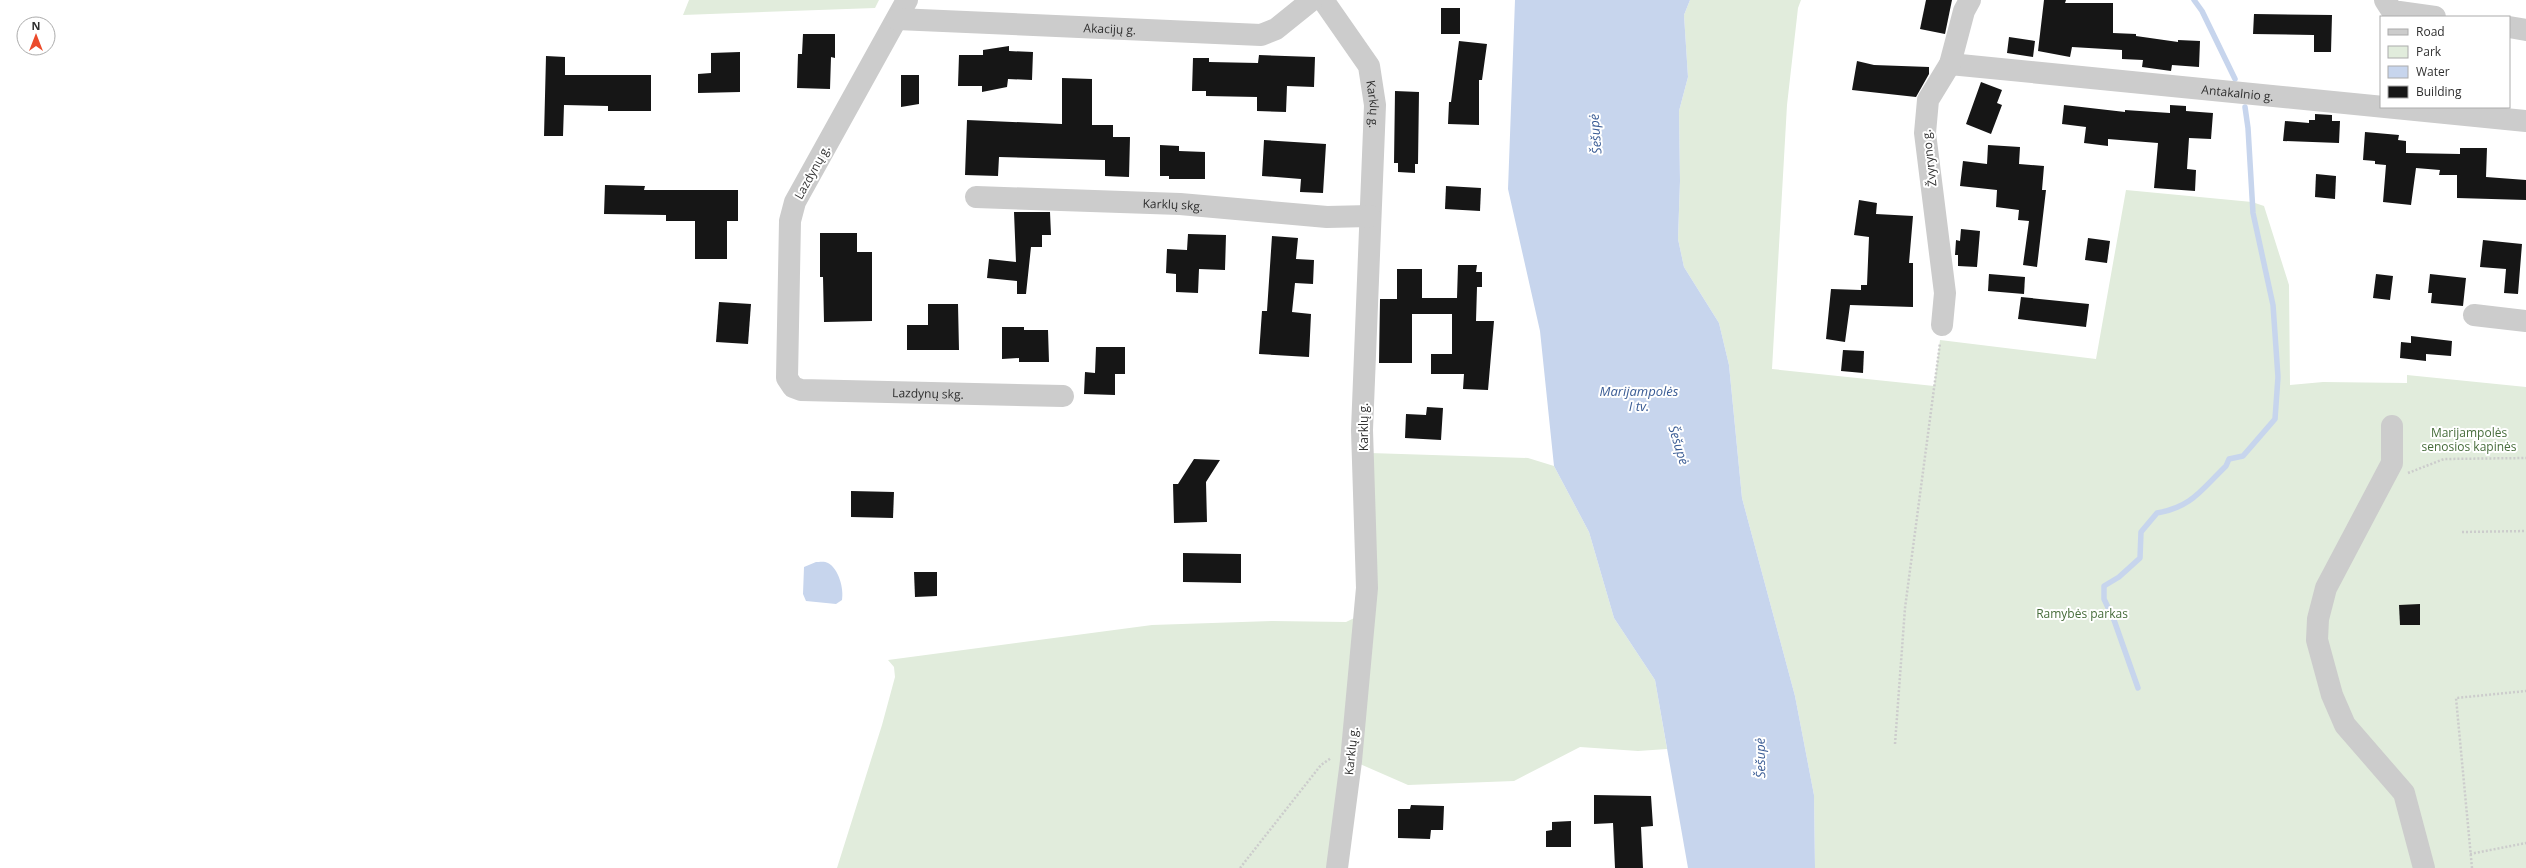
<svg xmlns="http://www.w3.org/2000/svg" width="2526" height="868" viewBox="0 0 2526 868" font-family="'Open Sans',sans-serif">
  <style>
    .green { fill: #e1ecdc }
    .water { fill: #c7d5ed }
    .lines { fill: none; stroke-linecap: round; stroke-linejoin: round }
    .stream { stroke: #c7d5ed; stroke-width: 5.5 }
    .building { fill: #161616 }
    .path { stroke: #ccc; stroke-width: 2.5; stroke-dasharray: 2 2; stroke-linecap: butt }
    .street { stroke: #ccc; stroke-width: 22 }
    .labels { text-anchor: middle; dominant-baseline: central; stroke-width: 4; stroke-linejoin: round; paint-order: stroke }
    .street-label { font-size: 12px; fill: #2f2f2f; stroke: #fff }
    .park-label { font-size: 12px; fill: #466c3a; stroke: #fff }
    .water-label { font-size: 13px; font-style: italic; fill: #395b94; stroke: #fff }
  </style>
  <rect width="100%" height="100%" fill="#fff"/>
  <g class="green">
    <path d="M689 0H879L875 8 683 15Z"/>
    <path d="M1690 0H1801L1798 8 1787 105 1772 369 1934 386 1940 340 2096 359 2126 190 2252 202 2264 206 2289 285 2290 385 2323 382 2407 383V375L2526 387V868H1815L1814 795 1795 696 1742 498 1729 365 1719 323 1684 267 1678 239 1680 181 1679 111 1688 77 1684 15Z"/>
    <path d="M1370 453 1528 458 1554 466 1589 532 1614 618 1655 680 1667 749 1638 751 1580 747 1514 781 1408 785 1360 764 1346 868H837L882 725 895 677 894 667 888 660 1152 625 1272 621 1346 622 1375 608Z"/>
  </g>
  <g class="water">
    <path d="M1515 0H1690L1684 15 1688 77 1679 111 1680 181 1678 239 1684 267 1719 323 1729 365 1742 498 1795 696 1814 795 1815 868H1688L1655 680 1614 618 1589 532 1554 466 1540 331 1508 189Z"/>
    <path d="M816 562C819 562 825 561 828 563 839 569 844 589 842 600L836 604 806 601 803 594 804 567Z"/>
  </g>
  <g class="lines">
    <g class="stream">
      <path d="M2194 0 2202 11 2235 79"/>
      <path d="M2138 688 2114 620 2104 599V586L2119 577 2140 558 2141 532 2157 513C2192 507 2201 490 2226 466L2229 459 2243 456 2275 419 2278 377 2273 305 2253 213 2248 128 2245 107"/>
    </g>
  </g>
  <g class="building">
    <path d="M1926 0H1952L1945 34 1920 29Z"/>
    <path d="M2044 0H2066L2065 3H2113V33L2136 34V36L2178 42V40L2200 41 2199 67 2172 65 2171 71 2142 67 2143 60 2122 59V50L2072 47 2070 57 2038 51Z"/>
    <rect x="1441" y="8" width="19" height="26"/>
    <path d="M2254 14 2332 15 2331 52H2314V35L2253 34Z"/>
    <path d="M803 34H835V58L831 57 830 89 797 88 798 54H802Z"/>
    <path d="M2009 37 2035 41 2033 57 2007 53Z"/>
    <path d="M1459 41 1487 44 1482 80H1479V125L1448 124 1449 102H1451Z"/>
    <path d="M1009 46V51L1033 52 1032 80 1008 79 1007 87 982 92V86H958L959 55H983V50Z"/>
    <path d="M740 52V92L698 93V74L711 73V53Z"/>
    <path d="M1259 55 1315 57 1314 87 1287 86 1286 112 1257 111V97L1206 96V91H1192L1193 58H1209V62L1258 63Z"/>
    <path d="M546 56 565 57V75H651V111H608V106L564 105 563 136H544Z"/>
    <path d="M1857 61 1874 65 1929 67V74L1916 97 1852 90Z"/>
    <path d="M901 75H919V104L901 107Z"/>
    <path d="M1062 78 1092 79V125H1113V137H1130L1129 177 1105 176V160L999 157 998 176 965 175 967 120 1062 124Z"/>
    <path d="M1981 82 2002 90 1997 103 2002 105 1991 134 1966 124Z"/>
    <path d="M1395 91 1419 92 1418 164H1415V173L1398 172V163H1394Z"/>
    <path d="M2064 105 2125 112V110L2170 113V105L2186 106V111L2213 113 2211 139 2189 138 2187 169 2196 170 2195 191 2154 188 2158 143 2108 139V146L2084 143 2086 127 2062 124Z"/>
    <path d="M2315 114 2332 115V121H2340L2339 143 2283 141 2285 121 2309 123V120H2315Z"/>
    <path d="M2365 132 2399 135 2398 140 2406 141V153L2460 154V148H2487L2486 177 2526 180V200L2457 198V175H2439L2440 170 2416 168 2411 205 2383 202 2386 165 2375 164V161L2363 160Z"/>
    <path d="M1264 140 1326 144 1323 193 1300 192 1301 179 1262 176Z"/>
    <path d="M1160 145 1179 146V151L1205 152V179H1169V176H1160Z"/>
    <path d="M1988 145 2020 147 2019 164 2044 166 2042 190H2046L2037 267 2023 265 2029 221 2018 220 2019 210 1996 207 1997 190 1960 186 1963 161 1987 164Z"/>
    <path d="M2316 174 2336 176 2335 199 2315 197Z"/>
    <path d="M605 185 645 186 644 190H738V221H727V259H695V221H666V215L604 214Z"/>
    <path d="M1446 186 1481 188 1480 211 1445 209Z"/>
    <path d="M1859 200 1877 203 1876 214 1913 216 1909 263H1913V307L1850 305 1845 342 1826 339 1831 289 1861 290V285H1867L1869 237 1854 235Z"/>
    <path d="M1014 212H1050L1051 235H1042V247H1031L1026 294H1017V281L987 278 989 259 1016 262Z"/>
    <path d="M1961 229 1980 231 1977 267 1958 266V255H1955L1956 240 1960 241Z"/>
    <path d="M820 233H857V252H872V321L824 322 823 277H820Z"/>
    <path d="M1188 234 1226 235 1225 270 1199 269 1198 293 1176 292V274L1166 273 1167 249 1187 250Z"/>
    <path d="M1272 236 1298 238 1296 259 1314 260 1313 284 1295 283 1292 312 1311 314 1309 357 1259 354 1262 311H1267Z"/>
    <path d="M2088 238 2110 241 2107 263 2085 260Z"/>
    <path d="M2483 240 2522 244 2518 294 2504 293 2506 269 2480 267Z"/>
    <path d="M1458 265H1477L1476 272H1482V287H1477L1476 321H1494L1488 390 1463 389 1464 374H1431V354H1452V314H1412V363H1379L1380 299H1397V269H1422V298H1457Z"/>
    <path d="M1989 274 2025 277 2024 294 1988 291Z"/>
    <path d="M2376 274 2393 276 2390 300 2373 298Z"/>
    <path d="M2430 274 2466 278 2463 306 2431 303 2432 293H2428Z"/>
    <path d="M2021 297 2089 304 2086 327 2018 319Z"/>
    <path d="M719 302 751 304 748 344 716 342Z"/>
    <path d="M928 304H958L959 350H907V325H928Z"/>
    <path d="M1002 327H1024V330H1048L1049 362H1019V358L1002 359Z"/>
    <path d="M2411 336 2452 341 2451 356 2426 354V361L2400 358 2401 342 2411 343Z"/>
    <path d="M1096 347H1125V374H1115V395L1084 394 1085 372 1095 373Z"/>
    <path d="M1843 350 1864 351 1863 373 1841 371Z"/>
    <path d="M1427 407 1443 408 1441 440 1405 438 1406 414 1426 415Z"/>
    <path d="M1194 459 1220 460 1206 482 1207 522 1174 523 1173 484H1178Z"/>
    <path d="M851 491 894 492 893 518 851 517Z"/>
    <path d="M1183 553 1241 554V583L1183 582Z"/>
    <path d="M914 572H937V596L915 597Z"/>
    <path d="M2420 604V625H2400L2399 605Z"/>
    <path d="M1594 795 1651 796 1653 826 1641 827 1643 868H1615L1613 823 1594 824Z"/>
    <path d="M1411 805 1444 806 1443 830H1431L1430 839 1398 838V809H1410Z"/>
    <path d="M1571 821V847H1546V831L1552 830V822Z"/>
  </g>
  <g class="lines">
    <g class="path">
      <path d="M2408 473 2444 459 2526 458"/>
      <path d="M2462 532 2526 531"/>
      <path d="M1895 744 1905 608 1940 343"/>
      <path d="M2470 854 2526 843"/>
      <path d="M1240 868 1321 765 1331 758"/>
      <path d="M2472 868 2456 698 2526 691"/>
    </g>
    <g class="street">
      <path id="s1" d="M907 0 795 202 790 221 787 378 793 387 801 390 1063 396"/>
      <path id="s2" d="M1323 0 1369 66 1375 105 1362 430 1367 588 1351 761 1337 868"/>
      <path d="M2385 0 2392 11 2435 17"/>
      <path id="s3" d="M897 19 1261 35 1276 29 1312 0"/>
      <path d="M2509 27 2526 30"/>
      <path id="s4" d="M1950 64 2526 121"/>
      <path id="s5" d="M976 197 1180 204 1327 217 1370 216"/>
      <path d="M2474 315 2526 321"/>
      <path d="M1942 325 1945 293 1925 133 1928 100 1950 64 1964 11 1970 0"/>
      <path d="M2392 426V463L2326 588 2318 619 2317 640 2332 695 2345 725 2404 793 2424 868"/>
    </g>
  </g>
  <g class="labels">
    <g class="street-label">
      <text stroke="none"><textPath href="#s3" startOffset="213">Akacijų g.</textPath></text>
      <text stroke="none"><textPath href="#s4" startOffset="289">Antakalnio g.</textPath></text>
      <text stroke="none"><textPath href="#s2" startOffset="119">Karklų g.</textPath></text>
      <text transform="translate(1929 158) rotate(-96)">Žvyryno g.</text>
      <text transform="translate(812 172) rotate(-61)">Lazdynų g.</text>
      <text stroke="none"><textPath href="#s5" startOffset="197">Karklų skg.</textPath></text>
      <text stroke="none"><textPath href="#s1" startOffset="554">Lazdynų skg.</textPath></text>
      <text transform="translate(1363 427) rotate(-90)">Karklų g.</text>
      <text transform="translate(1351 751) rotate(-84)">Karklų g.</text>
    </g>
    <g class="park-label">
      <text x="2469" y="432">Marijampolės<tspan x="2469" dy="14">senosios kapinės</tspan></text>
      <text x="2082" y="613">Ramybės parkas</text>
    </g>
    <g class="water-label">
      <text transform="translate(1595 134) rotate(-94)">Šešupė</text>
      <text x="1639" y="391">Marijampolės<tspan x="1639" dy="15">I tv.</tspan></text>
      <text transform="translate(1679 445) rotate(73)">Šešupė</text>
      <text transform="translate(1760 758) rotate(-91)">Šešupė</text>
    </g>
  </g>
  <rect x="2380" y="16" width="130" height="92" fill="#ffffff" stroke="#acacac"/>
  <rect x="2388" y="29" width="20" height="6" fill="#cccccc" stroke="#acacac"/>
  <text x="2416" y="36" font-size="12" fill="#2f2f2f">Road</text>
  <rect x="2388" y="46" width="20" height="12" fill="#e1ecdc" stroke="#acacac"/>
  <text x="2416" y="56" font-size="12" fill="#2f2f2f">Park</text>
  <rect x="2388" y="66" width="20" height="12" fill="#c7d5ed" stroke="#acacac"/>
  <text x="2416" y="76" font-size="12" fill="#2f2f2f">Water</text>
  <rect x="2388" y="86" width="20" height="12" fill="#161616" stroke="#acacac"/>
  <text x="2416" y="96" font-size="12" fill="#2f2f2f">Building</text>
  <g transform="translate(36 36)"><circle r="19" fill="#ffffff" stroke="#acacac"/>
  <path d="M0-3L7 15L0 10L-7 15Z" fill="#eb4b2b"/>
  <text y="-6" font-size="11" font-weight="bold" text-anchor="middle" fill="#2f2f2f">N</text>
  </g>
</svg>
